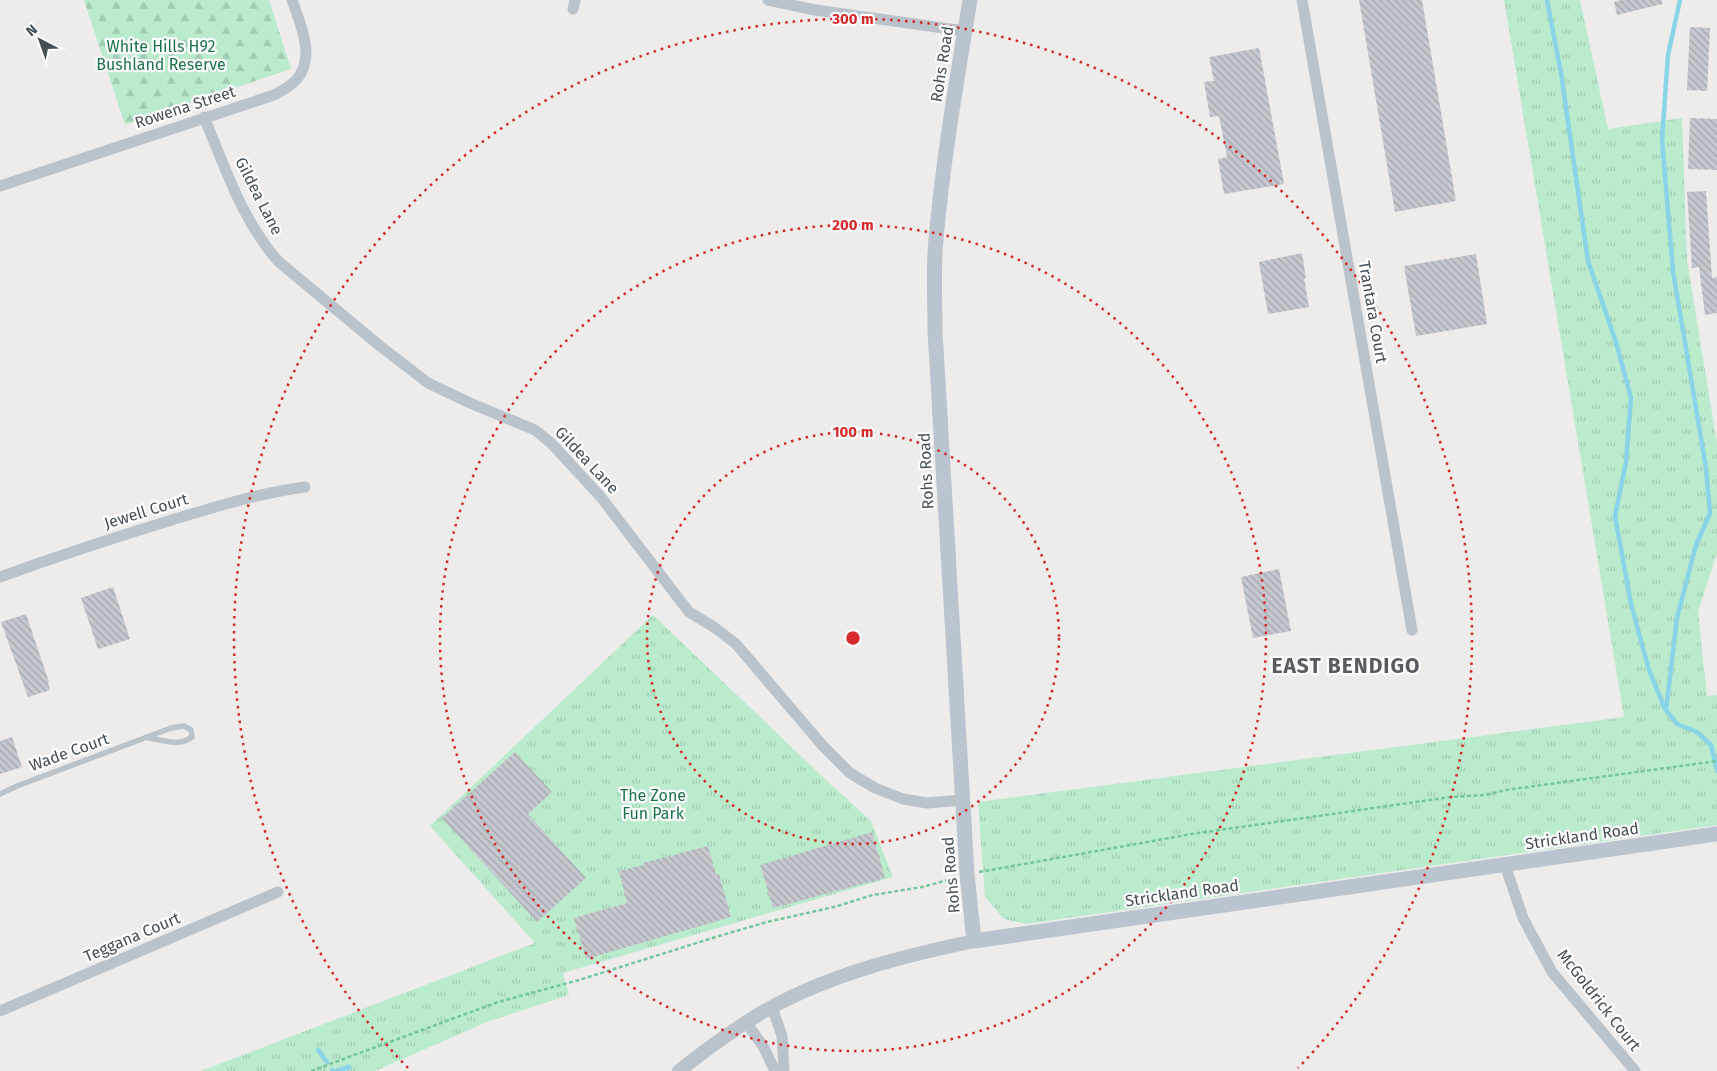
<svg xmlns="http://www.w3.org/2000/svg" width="1717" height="1071" viewBox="0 0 1717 1071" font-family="'Fira Sans',sans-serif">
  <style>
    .grass { fill: url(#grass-tufts) }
    .forest { fill: url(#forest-firs) }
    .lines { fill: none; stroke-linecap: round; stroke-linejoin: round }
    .stream { stroke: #89d4e6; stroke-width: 4.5 }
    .building { fill: url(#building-back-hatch) }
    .path { stroke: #74c79d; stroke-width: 2.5; stroke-dasharray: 4 2.5; stroke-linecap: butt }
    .service { stroke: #bac3ca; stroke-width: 5.5 }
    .minor { stroke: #bac3ca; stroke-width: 11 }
    .tertiary { stroke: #bac3ca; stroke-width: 14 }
    .secondary { stroke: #b9c4cf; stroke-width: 15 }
    .ring { fill: none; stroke: #d62828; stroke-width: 2.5; stroke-dasharray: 2.5 5 }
    .labels { text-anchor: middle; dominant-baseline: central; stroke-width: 4.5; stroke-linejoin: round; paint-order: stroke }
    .park-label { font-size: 16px; fill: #1b7346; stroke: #fff }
    .street-label { font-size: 16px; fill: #454f57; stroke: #fff }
    .district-label { font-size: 21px; font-weight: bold; letter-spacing: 1px; fill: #585c60; stroke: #fff }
    .centre { fill: #d62828; stroke: #fff; stroke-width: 2.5 }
    .ring-label { font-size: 15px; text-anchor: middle; font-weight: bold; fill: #d62828; stroke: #fff; stroke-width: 4.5; stroke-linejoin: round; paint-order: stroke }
  </style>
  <defs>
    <pattern id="grass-tufts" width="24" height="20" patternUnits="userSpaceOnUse" patternTransform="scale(1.25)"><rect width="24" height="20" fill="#baebcd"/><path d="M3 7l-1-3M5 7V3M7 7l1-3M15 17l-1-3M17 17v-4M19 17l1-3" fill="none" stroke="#a1cbb2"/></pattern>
    <pattern id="forest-firs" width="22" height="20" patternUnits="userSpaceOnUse" patternTransform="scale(1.25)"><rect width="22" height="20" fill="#baebcd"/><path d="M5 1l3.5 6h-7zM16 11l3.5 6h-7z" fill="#a1cbb2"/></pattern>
    <pattern id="building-back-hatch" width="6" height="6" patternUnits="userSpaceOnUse" patternTransform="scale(1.25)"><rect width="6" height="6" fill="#c5c8ce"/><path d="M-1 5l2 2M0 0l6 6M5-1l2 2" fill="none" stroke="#a2a5aa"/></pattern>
  </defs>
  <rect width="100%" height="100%" fill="#eeebeb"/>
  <g class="grass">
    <path d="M1504 0H1580L1608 129 1682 118 1687 260 1717 444V553L1698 612 1707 696 1717 695V825L1026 924 1004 919 985 897 978 802 1624 717Z"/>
    <path d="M653 615 825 779 871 821 893 877 563 973 569 995 487 1022 375 1071H201L535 943 430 826Z"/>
  </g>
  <path class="forest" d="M84 0H269L291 69 125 125Z"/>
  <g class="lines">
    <g class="stream">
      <path d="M1547 0 1561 73 1588 261 1616 342 1631 398 1626 462 1615 516 1631 604 1649 670 1665 709"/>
      <path d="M1680 0 1668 55 1662 140 1673 271 1706 468 1710 513 1696 545 1677 618 1666 710 1677 724 1697 732 1711 745 1717 771"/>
      <path d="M318 1050 327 1062"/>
      <path d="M332 1070 333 1071"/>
      <path d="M336 1071 349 1067"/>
    </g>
  </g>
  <g class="building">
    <path d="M1359 0H1422L1456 201 1395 212Z"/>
    <path d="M1621 0H1662V4L1617 15 1614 2Z"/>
    <path d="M1690 27 1710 28 1707 91 1687 90Z"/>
    <path d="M1259 48 1284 184 1224 194 1218 159 1227 157 1219 116 1210 117 1204 82 1214 81 1209 57Z"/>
    <path d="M1690 118 1717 119V170L1688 169Z"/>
    <path d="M1706 191 1712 278 1717 277V313L1705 315 1699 267 1692 268 1687 192Z"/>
    <path d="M1302 253 1306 278H1304L1309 307 1268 314 1259 262Z"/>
    <path d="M1476 254 1487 324 1416 336 1404 266Z"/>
    <path d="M1279 569 1291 631 1253 638 1241 577Z"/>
    <path d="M113 587 130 639 98 649 81 598Z"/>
    <path d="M26 614 49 682 48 683 50 690 28 697 1 622Z"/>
    <path d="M12 737 22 767 0 774V741Z"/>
    <path d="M515 752 552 792 528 814 586 878 537 922 442 818Z"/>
    <path d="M872 832 885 878 773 908 760 865Z"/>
    <path d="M708 846 716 875 719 874 731 917 586 959 574 918 627 903 619 871 643 865V863Z"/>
  </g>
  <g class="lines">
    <g class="path">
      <path d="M979 872 1192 834 1451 797 1485 795 1506 790 1717 761"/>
      <path d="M311 1071 498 1002 579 980 719 936 767 922 834 907 873 895 922 887 955 878"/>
    </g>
    <path class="service" d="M0 794 17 786 171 728 184 726 191 730 192 737C179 747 164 740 148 738"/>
    <g class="minor">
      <path d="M768 0 815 10 965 31"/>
      <path d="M1302 0 1412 630"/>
      <path d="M573 9 575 0"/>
      <path d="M204 117C225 167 242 221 279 262L380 346 428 383 470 403 535 430 551 443 600 496 689 612 714 627 736 644 823 746 850 773 875 788 903 799 927 803 963 800"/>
      <path d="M0 186 274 95C282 91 291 86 297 79 316 57 300 23 292 0"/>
      <path d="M0 577C58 556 116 537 175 519 218 506 260 493 305 487"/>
      <path d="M1505 865 1523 918 1552 972 1635 1071"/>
      <path d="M772 1007 782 1036 784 1071"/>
      <path d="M0 1011 278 892"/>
      <path d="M746 1022 763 1046 775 1071"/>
    </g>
    <path class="tertiary" d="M679 1071C708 1048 738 1026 770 1008 834 973 904 956 974 941"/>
    <path class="secondary" d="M970 0C957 79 943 159 936 239 933 269 935 300 935 331L967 874 974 941 1717 834"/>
  </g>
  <g class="ring">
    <circle cx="853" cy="638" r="206"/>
    <circle cx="853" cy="638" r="413"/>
    <path d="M408 1068A619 619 0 1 1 1298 1068"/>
  </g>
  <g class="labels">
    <g class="park-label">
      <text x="161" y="46">White Hills H92<tspan x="161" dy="18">Bushland Reserve</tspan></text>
      <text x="653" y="795">The Zone<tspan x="653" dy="18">Fun Park</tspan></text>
    </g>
    <g class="street-label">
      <text transform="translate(942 64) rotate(-81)">Rohs Road</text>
      <text transform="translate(185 107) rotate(-18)">Rowena Street</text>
      <text transform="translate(259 196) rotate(63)">Gildea Lane</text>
      <text transform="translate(1373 312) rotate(80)">Trantara Court</text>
      <text transform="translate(587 460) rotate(47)">Gildea Lane</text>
      <text transform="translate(926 471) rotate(-93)">Rohs Road</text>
      <text transform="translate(146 511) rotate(-17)">Jewell Court</text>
      <text transform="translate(69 752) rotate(-20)">Wade Court</text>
      <text transform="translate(1582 836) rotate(-8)">Strickland Road</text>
      <text transform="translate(951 875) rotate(-95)">Rohs Road</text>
      <text transform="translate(1182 893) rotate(-8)">Strickland Road</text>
      <text transform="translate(132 937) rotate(-23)">Teggana Court</text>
      <text transform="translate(1599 1000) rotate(52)">McGoldrick Court</text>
    </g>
    <g class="district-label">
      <text x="1346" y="666">EAST BENDIGO</text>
    </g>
  </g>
  <circle cx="853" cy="638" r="8" class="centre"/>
  <g class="ring-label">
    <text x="853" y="24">300 m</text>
    <text x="853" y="230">200 m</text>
    <text x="853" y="437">100 m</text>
  </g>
  <g transform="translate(40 40) rotate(319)" stroke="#ffffff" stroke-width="4" paint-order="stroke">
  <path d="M0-4L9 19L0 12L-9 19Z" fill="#454f57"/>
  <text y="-8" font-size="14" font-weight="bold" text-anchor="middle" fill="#454f57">N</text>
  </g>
</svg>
